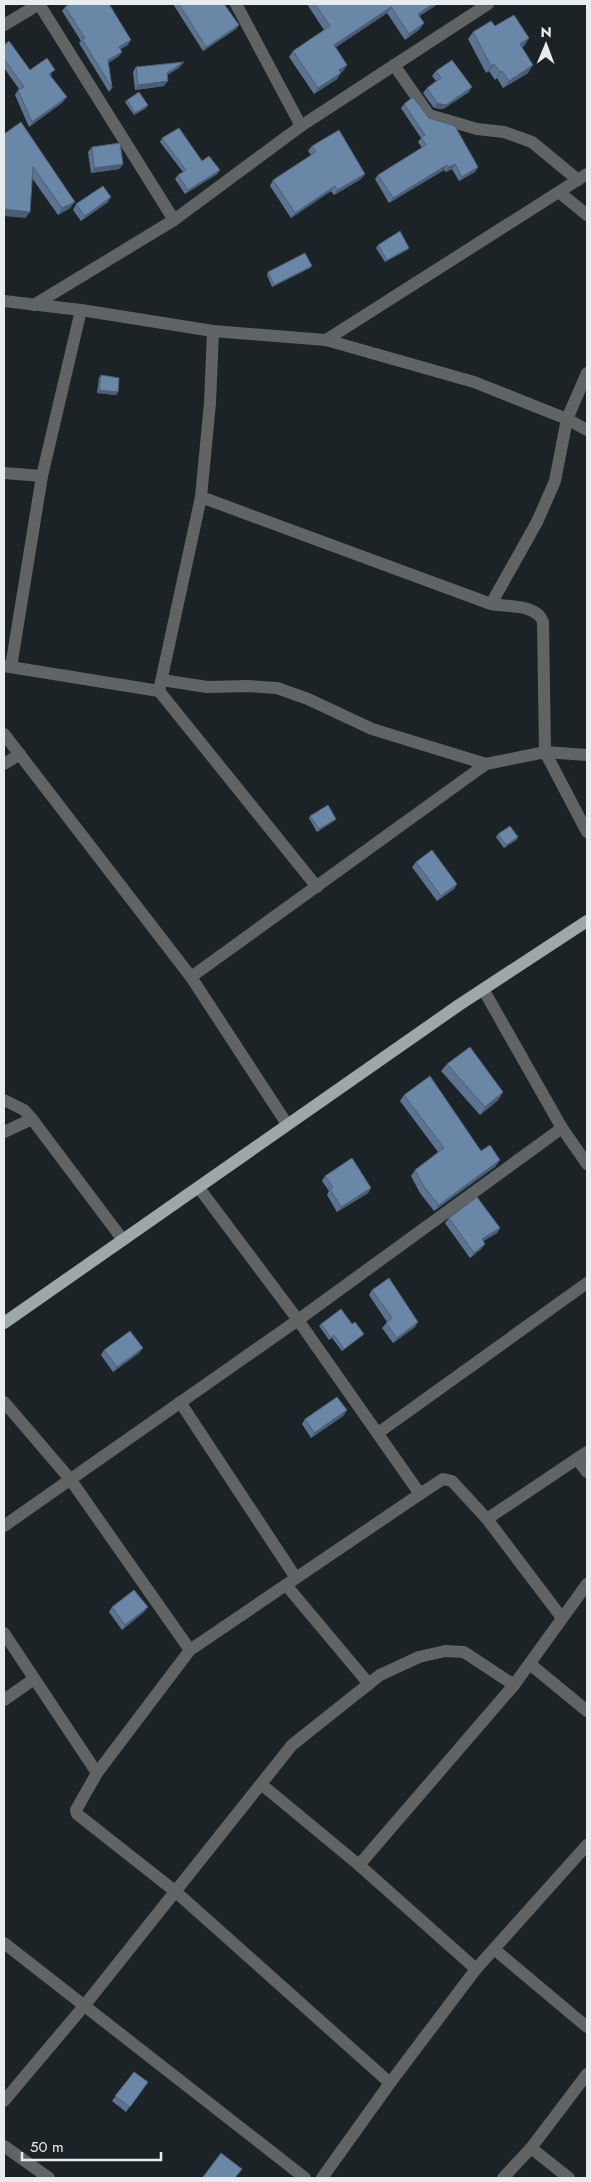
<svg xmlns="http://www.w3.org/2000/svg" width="591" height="2182" viewBox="0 0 591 2182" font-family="Jost,sans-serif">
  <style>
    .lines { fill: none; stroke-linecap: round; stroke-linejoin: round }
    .minor { stroke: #606465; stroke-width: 12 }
    .major { stroke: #9ea7a9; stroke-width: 12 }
    .wall { fill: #5c7490 }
    .shaded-wall { fill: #4b5e75 }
    .building { fill: #6b87a7; stroke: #4b5e75 }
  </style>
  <rect width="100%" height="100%" fill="#1c2327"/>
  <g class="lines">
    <g class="minor">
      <path d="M39 4 174 220"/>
      <path d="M236 4 301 126"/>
      <path d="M4 25 39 4"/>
      <path d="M394 65 429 115 477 129 504 132 532 142 578 180"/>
      <path d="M559 192 587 215"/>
      <path d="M4 301 81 310 213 331 326 340 474 382 567 419 587 430"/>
      <path d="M34 305 174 220 301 126 488 4"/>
      <path d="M326 340 587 174"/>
      <path d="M4 473 42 476"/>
      <path d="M201 497 491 604C507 607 537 604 543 622L545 752 587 832"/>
      <path d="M491 604 537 522 555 481 567 419 587 373"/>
      <path d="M4 666 159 691 317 887"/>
      <path d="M11 667 42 476 81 310"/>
      <path d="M162 680 207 687 248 686 277 688 308 699 372 729 486 764"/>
      <path d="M159 691 201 497 210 403 213 331"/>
      <path d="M4 734 191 977 287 1124"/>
      <path d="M4 764 20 754"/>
      <path d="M191 977 486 764 545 752 587 755"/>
      <path d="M483 989 562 1128 587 1164"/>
      <path d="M4 1100 24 1110 32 1119 123 1240"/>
      <path d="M4 1132 32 1119"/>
      <path d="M199 1188 298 1320 420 1494 443 1479 452 1481 487 1519 562 1618"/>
      <path d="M4 1402 70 1479 190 1650"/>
      <path d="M180 1402 296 1578"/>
      <path d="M378 1433 587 1283"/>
      <path d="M577 1459 587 1472"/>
      <path d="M487 1519 587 1452"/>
      <path d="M4 1526 298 1320 562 1128"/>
      <path d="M286 1585 369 1684"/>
      <path d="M4 1633 97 1773"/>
      <path d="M530 1664 587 1711"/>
      <path d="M4 1700 34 1679"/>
      <path d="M261 1784 359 1865 476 1969"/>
      <path d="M359 1865 514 1685 587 1584"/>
      <path d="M4 1943 305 2178"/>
      <path d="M494 1949 587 2027"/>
      <path d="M390 2083 176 1892 77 1814 76 1810 97 1773 190 1650 420 1494"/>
      <path d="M4 2101 84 2006 292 1745 380 1675 419 1657 445 1651 464 1652 514 1685"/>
      <path d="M4 2146 49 2178"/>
      <path d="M531 2148 569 2178"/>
      <path d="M322 2178 390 2083 476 1969 587 1845"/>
      <path d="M503 2178 531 2148 587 2074"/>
    </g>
    <path class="major" d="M4 1323 459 1005 587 921"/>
  </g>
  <g class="wall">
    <path d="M112 4 110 5 128 45 120 49 119 56 108 63 112 88 109 92 79 43 81 41 62 11 65 7Z"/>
    <path d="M173 4H224L239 25 236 29 203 51Z"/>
    <path d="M307 4H438L419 16 424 23 420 29 405 40 387 13 336 47 347 65 343 71 341 72 337 79 314 94 289 57 293 51 324 30Z"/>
    <path d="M495 26 529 38 524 46 522 47 528 73 503 88 497 78 495 80 489 71 486 73 468 39 473 32Z"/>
    <path d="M4 45 30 70 52 74 50 76 63 102 29 127 15 95 18 90 19 89 4 68Z"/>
    <path d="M136 67H180L167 75 164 86 135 90 133 72Z"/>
    <path d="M436 71 469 92 443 109 434 108 423 93 427 88 436 81 432 76Z"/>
    <path d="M127 100 148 105 146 108 134 115 125 102Z"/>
    <path d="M404 104 429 118 478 167 475 172 459 181 452 169 446 172 444 170 389 203 375 179 378 175 422 148 418 142 421 138 401 108Z"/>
    <path d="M4 134 70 208 58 215 32 178 30 212 25 218Z"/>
    <path d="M162 138 202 161 220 170 217 174 185 194 175 179 178 175 183 172 160 142Z"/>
    <path d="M312 146 361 179 334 195 331 191 291 218 270 186 273 180 311 155 308 151Z"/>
    <path d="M92 147 123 164 119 169 91 173 88 152Z"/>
    <path d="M108 202 81 221 73 210 76 204Z"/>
    <path d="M378 245 409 248 407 250 385 262 376 248Z"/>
    <path d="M310 268 272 287 267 275 268 272Z"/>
    <path d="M101 375 118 392 116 395 97 393 99 378Z"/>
    <path d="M310 816 336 819 334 821 317 832 309 818Z"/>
    <path d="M498 834 518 837 516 840 504 848 496 837Z"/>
    <path d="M416 862 457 884 454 889 437 901 412 867Z"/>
    <path d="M447 1064 503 1092 498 1100 480 1115 441 1071Z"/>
    <path d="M404 1095 481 1151 496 1166 434 1211 420 1193 411 1176 415 1170 438 1152 400 1101Z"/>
    <path d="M325 1176 371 1188 368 1193 337 1212 327 1195 329 1191 322 1181Z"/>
    <path d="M449 1218 500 1228 497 1233 483 1241 485 1244 481 1249 470 1258 445 1223Z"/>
    <path d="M372 1290 415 1327 393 1343 382 1328 387 1322 369 1295Z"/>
    <path d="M321 1324H352L364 1334 362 1336 342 1351 332 1338 329 1340 319 1326Z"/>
    <path d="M104 1350 139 1353 113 1372 101 1355Z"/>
    <path d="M347 1410 343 1416 311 1438 302 1424 305 1419Z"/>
    <path d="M112 1607H148L144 1612 122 1630 109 1612Z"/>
    <path d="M134 2072 148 2082 126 2112 112 2101Z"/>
  </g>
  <g class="shaded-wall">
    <path d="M433 4H438L413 20 418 14Z"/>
    <path d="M391 7 387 13 330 51 334 45Z"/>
    <path d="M424 23 420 29 405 40 409 34Z"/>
    <path d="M239 25 236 29 203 51 206 47Z"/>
    <path d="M529 38 524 46 515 51 520 44Z"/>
    <path d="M131 40 128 45 116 52 119 47Z"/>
    <path d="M122 52 119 56 105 65 108 60Z"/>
    <path d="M184 62 180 67 163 78 167 73Z"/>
    <path d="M494 64 489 71 486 73 491 66Z"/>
    <path d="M347 65 343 71 335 76 339 70Z"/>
    <path d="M533 65 528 73 503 88 509 81Z"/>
    <path d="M502 71 497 78 495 80 500 72Z"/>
    <path d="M341 73 337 79 314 94 318 88Z"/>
    <path d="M168 81 164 86 135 90 138 85Z"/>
    <path d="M472 87 469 92 443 109 434 108 437 103Z"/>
    <path d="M67 97 63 102 29 127 32 122Z"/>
    <path d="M148 105 146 108 134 115 135 113Z"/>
    <path d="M123 164 119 169 91 173 94 168Z"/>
    <path d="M455 164 452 169 446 172 449 167Z"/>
    <path d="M447 165 444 170 389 203 393 198Z"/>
    <path d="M478 167 475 172 459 181 462 177Z"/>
    <path d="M220 170 217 174 185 194 188 190Z"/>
    <path d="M365 174 361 179 334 195 337 190Z"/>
    <path d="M335 186 331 191 291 218 295 213Z"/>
    <path d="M111 197 108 202 81 221 85 216Z"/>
    <path d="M75 202 70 208 58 215 62 208Z"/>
    <path d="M4 209 30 212 25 218 4 216Z"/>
    <path d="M409 248 407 250 385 262 387 260Z"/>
    <path d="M312 266 310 268 272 287 274 285Z"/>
    <path d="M99 390 118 392 116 395 97 393Z"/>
    <path d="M336 819 334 821 317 832 319 829Z"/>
    <path d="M518 837 516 840 504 848 506 845Z"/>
    <path d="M457 884 454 889 437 901 441 896Z"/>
    <path d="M503 1092 498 1100 480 1115 485 1107Z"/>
    <path d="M500 1160 496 1166 434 1211 439 1205Z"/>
    <path d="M371 1188 368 1193 337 1212 341 1207Z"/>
    <path d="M500 1228 497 1233 479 1244 482 1239Z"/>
    <path d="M485 1244 481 1249 470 1258 474 1253Z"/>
    <path d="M418 1322 415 1327 393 1343 397 1338Z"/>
    <path d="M143 1348 139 1353 113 1372 117 1367Z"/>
    <path d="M347 1410 343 1416 311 1438 314 1433Z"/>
    <path d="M148 1607 144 1612 122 1630 125 1625Z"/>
  </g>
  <g class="building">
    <path d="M70 4H109L131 40 119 47 122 52 108 60 112 88 82 39 85 38 65 7Z"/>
    <path d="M179 4H224L239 25 206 47Z"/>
    <path d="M315 4H433L418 14 424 23 409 34 391 7 334 45 347 65 339 70 341 73 318 88 293 51 330 26Z"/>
    <path d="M514 15 529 38 520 44 533 65 509 81 502 71 500 72 494 64 491 66 473 32 491 21 495 26Z"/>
    <path d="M9 41 30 70 47 58 55 70 49 74 67 97 32 122 18 90 24 87 4 59V45Z"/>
    <path d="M452 60 472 87 446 105 437 103 427 88 441 78 436 71Z"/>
    <path d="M184 62 167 73 168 81 138 85 136 67Z"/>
    <path d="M139 92 148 105 135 113 127 100Z"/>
    <path d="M413 97 429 118 455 126 478 167 462 177 455 164 449 167 447 165 393 198 378 175 426 145 421 137 425 135 404 104Z"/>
    <path d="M21 122 75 202 62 208 33 167 30 212 4 209V134Z"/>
    <path d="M179 128 202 161 209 156 220 170 188 190 178 175 186 170 162 138Z"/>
    <path d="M339 130 365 174 337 190 335 186 295 213 273 180 316 152 312 146Z"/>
    <path d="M120 143 123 164 94 168 92 147Z"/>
    <path d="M103 186 111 197 85 216 76 204Z"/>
    <path d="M400 231 409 248 387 260 378 245Z"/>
    <path d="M305 253 312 266 274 285 268 272Z"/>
    <path d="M101 375 119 378 118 392 99 390Z"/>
    <path d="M328 805 336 819 319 829 310 816Z"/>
    <path d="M510 826 518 837 506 845 498 834Z"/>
    <path d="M432 850 457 884 441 896 416 862Z"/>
    <path d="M470 1047 503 1092 485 1107 447 1064Z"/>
    <path d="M430 1076 481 1151 490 1145 500 1160 439 1205 424 1187 415 1170 444 1148 404 1095Z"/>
    <path d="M352 1158 371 1188 341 1207 330 1189 333 1187 325 1176Z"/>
    <path d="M477 1197 500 1228 482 1239 485 1244 474 1253 449 1218Z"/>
    <path d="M389 1278 418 1322 397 1338 386 1323 392 1318 372 1290Z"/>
    <path d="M341 1309 352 1324 355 1322 364 1334 344 1349 334 1335 331 1338 321 1324Z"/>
    <path d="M130 1331 143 1348 117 1367 104 1350Z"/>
    <path d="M337 1397 347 1410 314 1433 305 1419Z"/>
    <path d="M134 1590 148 1607 125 1625 112 1607Z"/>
    <path d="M134 2072 148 2082 130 2107 115 2096Z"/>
    <path d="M221 2153 242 2169 235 2178H205L203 2177Z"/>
  </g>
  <rect width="591" height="2182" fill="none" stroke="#e7ecef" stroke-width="10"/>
  <g transform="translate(546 45) rotate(1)" stroke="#1c2327" stroke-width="4" paint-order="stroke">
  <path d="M0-4L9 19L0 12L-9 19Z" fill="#e7ecef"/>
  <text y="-8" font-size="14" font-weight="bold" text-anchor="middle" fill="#e7ecef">N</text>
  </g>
  <path d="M22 2152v8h139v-8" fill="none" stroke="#e7ecef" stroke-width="2.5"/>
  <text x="30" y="2152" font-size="15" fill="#e7ecef" stroke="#1c2327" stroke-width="4" paint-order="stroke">50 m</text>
</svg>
